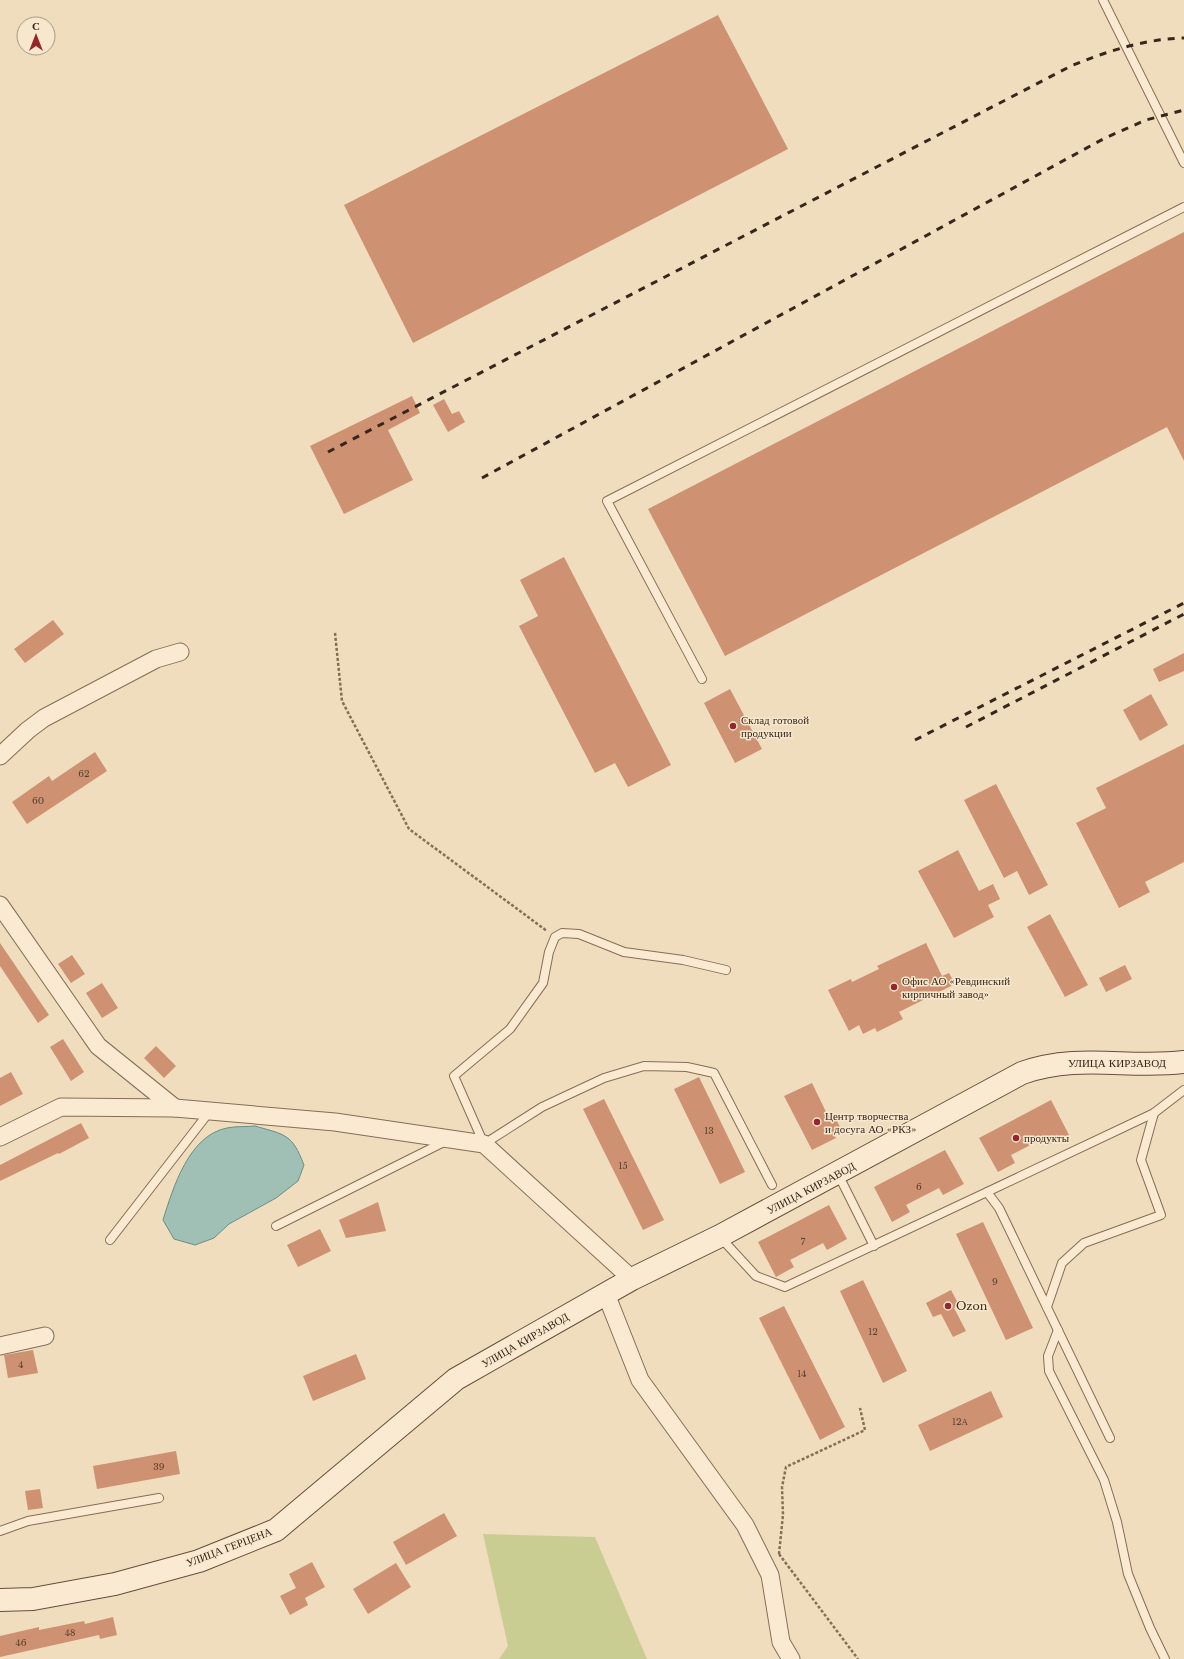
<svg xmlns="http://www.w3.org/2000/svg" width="1184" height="1659" viewBox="0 0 1184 1659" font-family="'Libre Baskerville',serif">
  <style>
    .green { fill: #cacd92 }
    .water { fill: #a1c0b5; stroke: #698e82 }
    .building { fill: #ce9272 }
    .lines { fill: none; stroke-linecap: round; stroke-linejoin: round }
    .lane-casing { stroke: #876d56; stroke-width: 10 }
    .street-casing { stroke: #876d56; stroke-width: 19 }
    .secondary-casing { stroke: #694e3a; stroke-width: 24 }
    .path { stroke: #876d56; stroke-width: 2.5; stroke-dasharray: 3 2; stroke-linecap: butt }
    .lane { stroke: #f9ead1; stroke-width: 8 }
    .street { stroke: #f9ead1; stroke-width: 17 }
    .secondary { stroke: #f9ead1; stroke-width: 22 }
    .rail { stroke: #36261b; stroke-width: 3; stroke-dasharray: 7 7; stroke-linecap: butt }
    .poi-dot { fill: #97252e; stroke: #f6e7cd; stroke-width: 1.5 }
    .labels { text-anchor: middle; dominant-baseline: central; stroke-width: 3; stroke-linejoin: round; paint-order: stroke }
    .number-label { font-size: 9px; fill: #5c4131 }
    .poi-label { font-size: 11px; fill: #36261b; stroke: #f6e7cd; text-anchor: start }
    .street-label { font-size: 11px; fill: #36261b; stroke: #f6e7cd }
  </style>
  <rect width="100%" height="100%" fill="#efddbe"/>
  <path class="green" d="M483 1534 595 1537 647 1659H499L508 1646Z"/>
  <path class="water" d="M255 1126C286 1135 292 1134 304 1165L298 1181 276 1198 229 1224 214 1238 195 1245 174 1239 163 1220C173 1188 189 1135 227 1128 236 1126 246 1127 255 1126Z"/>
  <g class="building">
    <path d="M718 15 788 149 413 343 344 205Z"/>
    <path d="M1184 232V461L1167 427 725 656 648 509Z"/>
    <path d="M412 396 420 413 388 430 413 480 344 514 310 446Z"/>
    <path d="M444 399 452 414 459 411 465 422 448 432 433 405Z"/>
    <path d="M564 557 671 765 628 787 615 763 595 773 519 626 538 616 520 580Z"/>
    <path d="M53 620 64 634 25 663 14 649Z"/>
    <path d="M1184 653V671L1159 682 1153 669Z"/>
    <path d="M730 689 762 749 735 763 704 703Z"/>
    <path d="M1151 694 1168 725 1140 741 1123 710Z"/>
    <path d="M1184 744V862L1145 882 1150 892 1119 908 1076 823 1106 808 1096 788Z"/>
    <path d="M95 752 107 771 27 824 12 802 49 776 52 781Z"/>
    <path d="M996 784 1048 885 1029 895 1017 871 1004 878 964 800Z"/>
    <path d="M958 850 979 891 993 884 1000 899 988 905 994 917 954 938 918 871Z"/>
    <path d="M1050 914 1088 985 1065 997 1027 927Z"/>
    <path d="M0 943 49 1015 38 1023 0 966Z"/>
    <path d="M926 943 942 976 949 973 955 984 899 1012 903 1019 877 1032 875 1028 863 1034 859 1025 849 1031 828 990 851 979 852 982 879 969 877 966Z"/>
    <path d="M72 955 85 974 71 983 58 964Z"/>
    <path d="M1125 965 1132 979 1106 992 1099 978Z"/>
    <path d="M102 983 118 1008 102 1018 86 993Z"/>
    <path d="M63 1039 84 1072 71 1081 50 1047Z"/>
    <path d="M156 1046 176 1066 164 1078 144 1058Z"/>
    <path d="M11 1072 23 1094 0 1106V1078Z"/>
    <path d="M699 1077 745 1172 720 1184 674 1089Z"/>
    <path d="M812 1083 828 1116 833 1113 841 1129 833 1133 836 1138 812 1150 784 1096Z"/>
    <path d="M604 1099 664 1220 643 1230 583 1109Z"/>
    <path d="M1051 1100 1069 1135 1048 1145 1044 1138 1011 1155 1015 1163 998 1172 979 1138Z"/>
    <path d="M81 1123 89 1138 59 1154 58 1153 0 1181V1165Z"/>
    <path d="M945 1150 964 1184 943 1195 939 1188 906 1205 910 1212 892 1222 874 1187Z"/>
    <path d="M378 1202 386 1231 346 1238 339 1220Z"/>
    <path d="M829 1205 847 1239 827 1250 823 1243 790 1260 794 1267 776 1277 758 1242Z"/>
    <path d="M983 1222 1033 1328 1006 1340 956 1234Z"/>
    <path d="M320 1229 331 1251 298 1267 287 1245Z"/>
    <path d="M863 1280 907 1371 883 1383 840 1291Z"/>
    <path d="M951 1290 959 1305 954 1308 966 1331 953 1337 941 1314 933 1317 926 1303Z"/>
    <path d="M784 1306 845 1427 820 1440 759 1318Z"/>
    <path d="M33 1350 38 1373 8 1378 4 1355Z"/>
    <path d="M356 1354 366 1379 313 1401 303 1376Z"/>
    <path d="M991 1391 1003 1417 930 1451 918 1425Z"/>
    <path d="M176 1451 180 1474 97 1489 93 1466Z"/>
    <path d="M40 1489 43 1508 28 1510 25 1491Z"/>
    <path d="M444 1513 457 1536 406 1565 393 1542Z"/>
    <path d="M312 1562 325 1587 305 1598 308 1605 290 1615 280 1596 296 1588 289 1574Z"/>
    <path d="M396 1563 411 1587 368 1614 353 1589Z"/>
    <path d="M113 1617 117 1635 100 1639 99 1635 0 1657V1636L39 1627V1630L84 1621 85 1624Z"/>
  </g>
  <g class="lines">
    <g class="lane-casing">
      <g id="lane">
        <path d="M1103 0 1184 163"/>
        <path d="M702 679 607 501 1184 207"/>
        <path d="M726 970 683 960 624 952 579 934 562 933 555 937 549 952 543 983 510 1029 454 1076 484 1144 542 1107 604 1078 644 1066 687 1067 714 1073 772 1185"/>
        <path d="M838 1174 874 1246"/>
        <path d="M987 1192 1154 1113"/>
        <path d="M276 1226 446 1141"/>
        <path d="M720 1237 756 1276 785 1287 987 1192 999 1208 1110 1438"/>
        <path d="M110 1240 210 1111"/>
        <path d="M1047 1307 1062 1263 1084 1243 1161 1215 1141 1160 1154 1113 1184 1090"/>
        <path d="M1058 1330 1048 1356 1049 1371 1104 1480 1117 1522 1128 1574 1150 1628 1165 1659"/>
        <path d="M0 1531 28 1521 159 1498"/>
      </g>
    </g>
    <g class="street-casing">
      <g id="street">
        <path d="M0 756 28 730 44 718 156 659 180 652"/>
        <path d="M0 905 98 1046 175 1108"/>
        <path d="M0 1137 61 1107 175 1108 335 1122 484 1144 632 1279"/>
        <path d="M606 1294 640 1380 745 1525 770 1575 781 1642 791 1659"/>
        <path d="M0 1346 45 1336"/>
      </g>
    </g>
    <g class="secondary-casing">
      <path id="secondary" d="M0 1600 33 1599 115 1584 199 1561 276 1530 456 1379 632 1279 720 1236 1022 1073C1079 1053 1128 1069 1184 1062"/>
    </g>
    <g class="path">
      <path d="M335 633 342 701 409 829 547 931"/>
      <path d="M779 1554 783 1515 782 1487 786 1467 865 1430 860 1408"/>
      <path d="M779 1554 858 1659"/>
    </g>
    <use href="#lane" class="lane"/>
    <use href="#street" class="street"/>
    <use href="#secondary" class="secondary"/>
    <g class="rail">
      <path d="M328 452 1071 66C1107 51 1145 39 1184 38"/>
      <path d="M482 478 1105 138 1146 120 1184 110"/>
      <path d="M966 727 1184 614"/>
      <path d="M915 740 1184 603"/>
    </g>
  </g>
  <g class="poi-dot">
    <circle cx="733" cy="726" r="4"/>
    <circle cx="894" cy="987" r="4"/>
    <circle cx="817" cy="1122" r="4"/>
    <circle cx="1016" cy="1138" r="4"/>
    <circle cx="948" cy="1306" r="4"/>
  </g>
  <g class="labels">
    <g class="number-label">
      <text x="84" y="773">62</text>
      <text x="38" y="800">60</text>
      <text x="709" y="1130">13</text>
      <text x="623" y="1165">15</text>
      <text x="919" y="1186">6</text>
      <text x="803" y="1241">7</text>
      <text x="995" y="1281">9</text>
      <text x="873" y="1331">12</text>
      <text x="21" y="1364">4</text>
      <text x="802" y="1373">14</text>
      <text x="960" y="1421">12А</text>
      <text x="159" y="1466">39</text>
      <text x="70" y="1632">48</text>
      <text x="21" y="1642">46</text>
    </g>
    <g class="poi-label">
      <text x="741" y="720">Склад готовой<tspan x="741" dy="13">продукции</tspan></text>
      <text x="902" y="981">Офис АО «Ревдинский<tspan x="902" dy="13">кирпичный завод»</tspan></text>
      <text x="825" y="1116">Центр творчества<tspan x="825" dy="13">и досуга АО «РКЗ»</tspan></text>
      <text x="1024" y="1138">продукты</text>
      <text x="956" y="1306">Ozon</text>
    </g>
    <g class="street-label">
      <text x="1117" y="1063">УЛИЦА КИРЗАВОД</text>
      <text transform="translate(811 1188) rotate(-28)">УЛИЦА КИРЗАВОД</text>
      <text transform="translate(525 1340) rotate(-30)">УЛИЦА КИРЗАВОД</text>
      <text transform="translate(229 1547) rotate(-21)">УЛИЦА ГЕРЦЕНА</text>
    </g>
  </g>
  <g transform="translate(36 36)"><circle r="19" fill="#f6e7cd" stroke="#a99a86"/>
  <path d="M0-3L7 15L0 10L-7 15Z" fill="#97252e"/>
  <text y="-6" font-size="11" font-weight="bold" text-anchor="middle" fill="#36261b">С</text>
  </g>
</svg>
